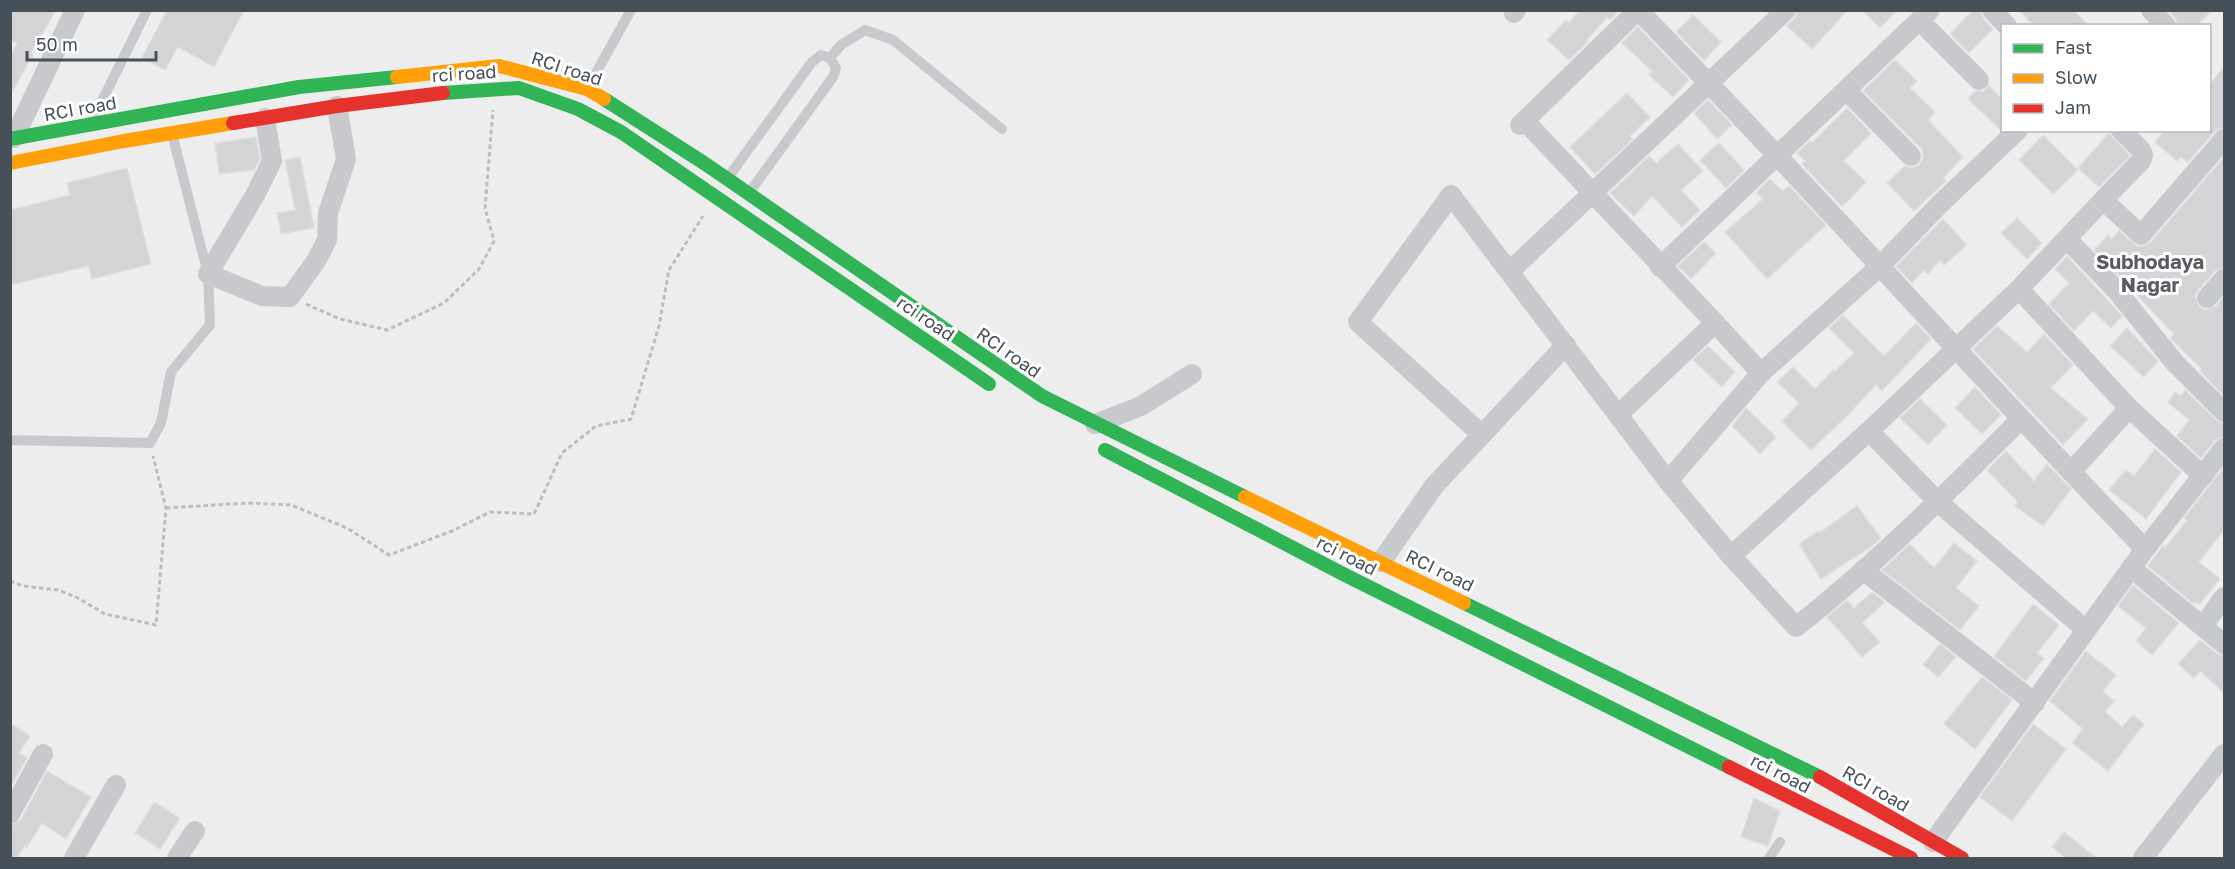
<svg xmlns="http://www.w3.org/2000/svg" width="2235" height="869" viewBox="0 0 2235 869" font-family="'Golos Text',sans-serif">
  <style>
    .building { fill: #d4d4d6; stroke: #dfdfe0; stroke-width: 1.5 }
    .lines { fill: none; stroke-linecap: round; stroke-linejoin: round }
    .path { stroke: #b5c1bd; stroke-width: 3; stroke-dasharray: 4.5 3; stroke-linecap: butt }
    .lane { stroke: #c7c9cc; stroke-width: 10 }
    .street { stroke: #c7c9cc; stroke-width: 20 }
    .fast { stroke: #30b455; stroke-width: 14 }
    .slow { stroke: #ff9f0a; stroke-width: 14 }
    .jam { stroke: #e5322d; stroke-width: 14 }
    .labels { text-anchor: middle; dominant-baseline: central; stroke-width: 6; stroke-linejoin: round; paint-order: stroke }
    .street-label { font-size: 18px; fill: #455059; stroke: #fff }
    .neighbourhood-label { font-size: 20px; font-weight: bold; fill: #595d61; stroke: #fff }
  </style>
  <rect width="100%" height="100%" fill="#eeeded"/>
  <g class="building">
    <path d="M10 10H56L31 53 33 54 10 96V56L17 43 10 40Z"/>
    <path d="M167 10H244L214 67 178 47 165 70 142 58Z"/>
    <path d="M1580 10H1620L1610 20 1607 17 1587 40 1588 41 1569 60 1547 40 1566 20 1569 23Z"/>
    <path d="M1798 10H1848L1812 49 1787 26 1795 18Z"/>
    <path d="M1862 10H1897L1880 28Z"/>
    <path d="M1973 10H1980L1983 18 1993 29 1969 53 1950 34Z"/>
    <path d="M2019 10H2073L2089 26H2034Z"/>
    <path d="M2168 10H2212L2197 26H2178L2175 18Z"/>
    <path d="M1693 15 1721 42 1704 61 1676 32Z"/>
    <path d="M1638 27 1689 80 1673 97 1649 75 1652 71 1622 43Z"/>
    <path d="M1895 60 1917 81 1910 88 1935 112 1928 120 1963 157 1943 178 1946 181 1914 211 1887 183 1905 166 1913 168 1919 165 1923 159 1922 149 1863 91Z"/>
    <path d="M2224 67V127L2215 131 2188 162 2181 157 2177 161 2155 142 2165 130H2210V84Z"/>
    <path d="M1989 86 2002 99 2001 130 1968 99 1975 91H1983Z"/>
    <path d="M1627 93 1650 117 1630 136 1633 139 1595 174 1570 147Z"/>
    <path d="M1708 100 1732 125 1717 139 1694 113Z"/>
    <path d="M1847 108 1871 133 1844 161 1866 182 1842 207 1802 164 1805 161 1797 153 1810 141 1812 143Z"/>
    <path d="M2109 133 2130 156 2099 187 2078 168Z"/>
    <path d="M2043 135 2078 170 2053 194 2019 160Z"/>
    <path d="M256 137 260 159 254 170 219 174 215 143Z"/>
    <path d="M1719 143 1744 170 1726 188 1700 160Z"/>
    <path d="M1678 144 1703 171 1681 190 1700 210 1682 227 1652 196 1634 216 1610 193 1649 156 1656 163Z"/>
    <path d="M300 157 314 228 281 234 277 213 295 210 285 160Z"/>
    <path d="M2224 157V267L2215 271 2198 290 2195 296 2199 306 2205 310 2216 306 2224 296V396L2200 371 2202 369 2175 343 2170 338 2174 334 2094 250 2108 235 2112 239 2119 231 2137 246H2144L2150 243Z"/>
    <path d="M127 168 151 264 92 279 88 266 10 285V210L70 195 67 183Z"/>
    <path d="M1770 179 1782 191 1789 186 1826 225 1767 279 1725 232 1763 199 1756 192Z"/>
    <path d="M2017 218 2042 243 2027 259 2001 233Z"/>
    <path d="M1943 219 1967 245 1944 265 1940 260 1928 274 1924 270 1912 283 1896 266Z"/>
    <path d="M1704 242 1716 253 1691 279 1678 266Z"/>
    <path d="M2067 256 2122 316 2111 328 2093 311 2074 331 2049 304 2069 283 2055 269Z"/>
    <path d="M1843 315 1884 356 1916 323 1931 339 1882 391 1876 385 1846 417 1811 450 1782 421 1799 403 1777 382 1793 367 1815 389 1833 370 1834 372 1854 353 1829 328Z"/>
    <path d="M1997 326 2027 352 2044 334 2073 365 2051 388 2088 419 2063 445 1973 349Z"/>
    <path d="M2127 328 2158 361 2144 377 2110 346Z"/>
    <path d="M1708 346 1735 372 1722 387 1693 360Z"/>
    <path d="M1975 387 2001 415 1982 434 1955 408Z"/>
    <path d="M2185 390 2216 420 2224 424V436L2215 440 2201 458 2177 436 2189 420 2168 402 2175 392 2181 396Z"/>
    <path d="M1920 399 1947 425 1928 445 1900 418Z"/>
    <path d="M1746 408 1776 437 1760 454 1732 426Z"/>
    <path d="M2155 449 2181 472 2146 519 2109 490 2126 470 2134 476Z"/>
    <path d="M2006 451 2034 481 2047 464 2071 489 2043 526 2015 506 2018 502 1987 470Z"/>
    <path d="M2224 467V530L2199 562 2220 579 2200 604 2196 602 2194 604 2148 566 2163 546 2165 548 2187 520 2184 518Z"/>
    <path d="M1857 506 1881 538 1872 546 1821 579 1799 544 1818 531 1819 533Z"/>
    <path d="M1954 543 1977 561 1956 588 1979 606 1960 630 1882 570 1910 544 1934 568Z"/>
    <path d="M2133 585 2179 623 2152 655 2136 641 2146 628 2118 606Z"/>
    <path d="M1872 592 1885 602 1862 623 1880 642 1862 657 1827 617 1847 600 1854 608Z"/>
    <path d="M2033 604 2059 625 2037 653 2044 658 2026 681 1994 656Z"/>
    <path d="M2200 640 2216 653 2224 656V693L2200 671 2194 678 2178 664Z"/>
    <path d="M1940 644 1956 657 1938 677 1923 665Z"/>
    <path d="M2086 651 2116 675 2103 691 2114 701 2105 712 2122 727 2133 715 2144 724 2108 771 2072 743 2083 729 2050 701Z"/>
    <path d="M1982 677 2012 700 1975 749 1944 724Z"/>
    <path d="M10 723 30 736 19 753 27 758 10 788Z"/>
    <path d="M2033 724 2066 749 2012 821 1980 797Z"/>
    <path d="M47 771 91 797 66 839 42 823 27 847 25 845 17 858H10V826L21 820Z"/>
    <path d="M1754 798 1780 811 1768 846 1741 837Z"/>
    <path d="M154 802 180 818 160 849 135 833Z"/>
    <path d="M2064 832 2097 858H2066L2052 847Z"/>
  </g>
  <g class="lines">
    <g class="path">
      <path d="M306 304 340 319 387 330 444 303 479 269 494 241 485 208 493 110"/>
      <path d="M166 508 248 503 291 505 347 528 389 555 452 531 490 512 534 514 562 453 596 426 631 419 659 326 669 270 703 216"/>
      <path d="M10 581 23 586 58 590 76 597 105 614 156 625 166 508 153 456"/>
    </g>
    <g class="lane">
      <path d="M830 58 841 45 865 30 893 40 1002 129"/>
      <path d="M587 89 631 10"/>
      <path d="M92 121 147 10"/>
      <path d="M727 179 812 62 821 55 830 58 836 68 833 77 749 193"/>
      <path d="M10 440 150 443 161 423 171 372 210 325 208 274 172 134"/>
      <path d="M1769 858 1780 842"/>
    </g>
    <g class="street">
      <path d="M1638 10C1811 186 1973 372 2145 549L1933 842"/>
      <path d="M1992 10 2007 26"/>
      <path d="M2151 10 2166 26"/>
      <path d="M1514 13 1516 10"/>
      <path d="M1920 21 1979 80"/>
      <path d="M1847 91 1911 156"/>
      <path d="M265 118 272 161 255 195 208 274 262 296 290 297 316 261 327 240 328 213 346 159 337 106"/>
      <path d="M1525 121 1715 323"/>
      <path d="M1520 125 1638 10"/>
      <path d="M14 138 75 10"/>
      <path d="M2103 200 2141 161 2143 155 2141 150 2121 130"/>
      <path d="M2067 239 2117 291 2175 363 2224 412"/>
      <path d="M1660 267 1930 10"/>
      <path d="M1510 271 1786 10"/>
      <path d="M2019 289 2129 408 2203 476"/>
      <path d="M2207 298 2224 279"/>
      <path d="M1619 414 1715 323 1761 373"/>
      <path d="M1095 424 1141 406 1192 374"/>
      <path d="M1869 431 2019 289 2103 200 2141 235 2224 139"/>
      <path d="M1481 434 1358 322 1451 195 1668 481 1731 556 1796 627C1876 564 1949 491 2021 419"/>
      <path d="M2071 472 2129 408"/>
      <path d="M1668 481 1761 373 1879 267 1941 203 2018 130"/>
      <path d="M2145 549 2224 448"/>
      <path d="M1731 556 1869 431 1938 502 2086 630"/>
      <path d="M1381 562 1434 486 1566 345"/>
      <path d="M2131 568 2224 644"/>
      <path d="M1863 570 2035 703"/>
      <path d="M2203 626 2224 597"/>
      <path d="M10 814 43 754"/>
      <path d="M74 858 116 785"/>
      <path d="M177 858 195 831"/>
      <path d="M2143 858 2224 754"/>
    </g>
    <g class="fast">
      <path d="M443 93 519 88 578 109 621 132 989 384"/>
      <path d="M604 99 704 163 1042 396 1245 497"/>
      <path d="M10 139 299 87 397 77"/>
      <path d="M1105 450 1345 575 1729 767"/>
      <path d="M1464 603 1820 777"/>
    </g>
    <g class="slow">
      <path d="M397 77 499 66 587 89 604 99"/>
      <path d="M10 163 124 141 233 123"/>
      <path d="M1245 497 1464 603"/>
    </g>
    <g class="jam">
      <path d="M233 123 337 106 443 93"/>
      <path d="M1729 767 1911 858"/>
      <path d="M1820 777 1962 858"/>
    </g>
  </g>
  <g class="labels">
    <g class="street-label">
      <text transform="translate(567 68) rotate(18)">RCI road</text>
      <text transform="translate(464 73) rotate(-4)">rci road</text>
      <text transform="translate(80 108) rotate(-10)">RCI road</text>
      <text transform="translate(926 318) rotate(34)">rci road</text>
      <text transform="translate(1009 352) rotate(35)">RCI road</text>
      <text transform="translate(1347 555) rotate(27)">rci road</text>
      <text transform="translate(1440 570) rotate(26)">RCI road</text>
      <text transform="translate(1781 773) rotate(27)">rci road</text>
      <text transform="translate(1876 788) rotate(30)">RCI road</text>
    </g>
    <g class="neighbourhood-label">
      <text x="2150" y="261">Subhodaya<tspan x="2150" dy="23">Nagar</tspan></text>
    </g>
  </g>
  <rect width="2235" height="869" fill="none" stroke="#455059" stroke-width="24"/>
  <rect x="2001" y="24" width="210" height="108" fill="#ffffff" stroke="#b5b9bd" stroke-width="1.5"/>
  <rect x="2013" y="44" width="30" height="9" fill="#30b455" stroke="#b5b9bd" stroke-width="1.5"/>
  <text x="2055" y="54" font-size="18" fill="#455059">Fast</text>
  <rect x="2013" y="74" width="30" height="9" fill="#ff9f0a" stroke="#b5b9bd" stroke-width="1.5"/>
  <text x="2055" y="84" font-size="18" fill="#455059">Slow</text>
  <rect x="2013" y="104" width="30" height="9" fill="#e5322d" stroke="#b5b9bd" stroke-width="1.5"/>
  <text x="2055" y="114" font-size="18" fill="#455059">Jam</text>
  <path d="M27 51v9h129v-9" fill="none" stroke="#455059" stroke-width="3"/>
  <text x="36" y="51" font-size="18" fill="#455059" stroke="#ffffff" stroke-width="4.5" paint-order="stroke">50 m</text>
</svg>
